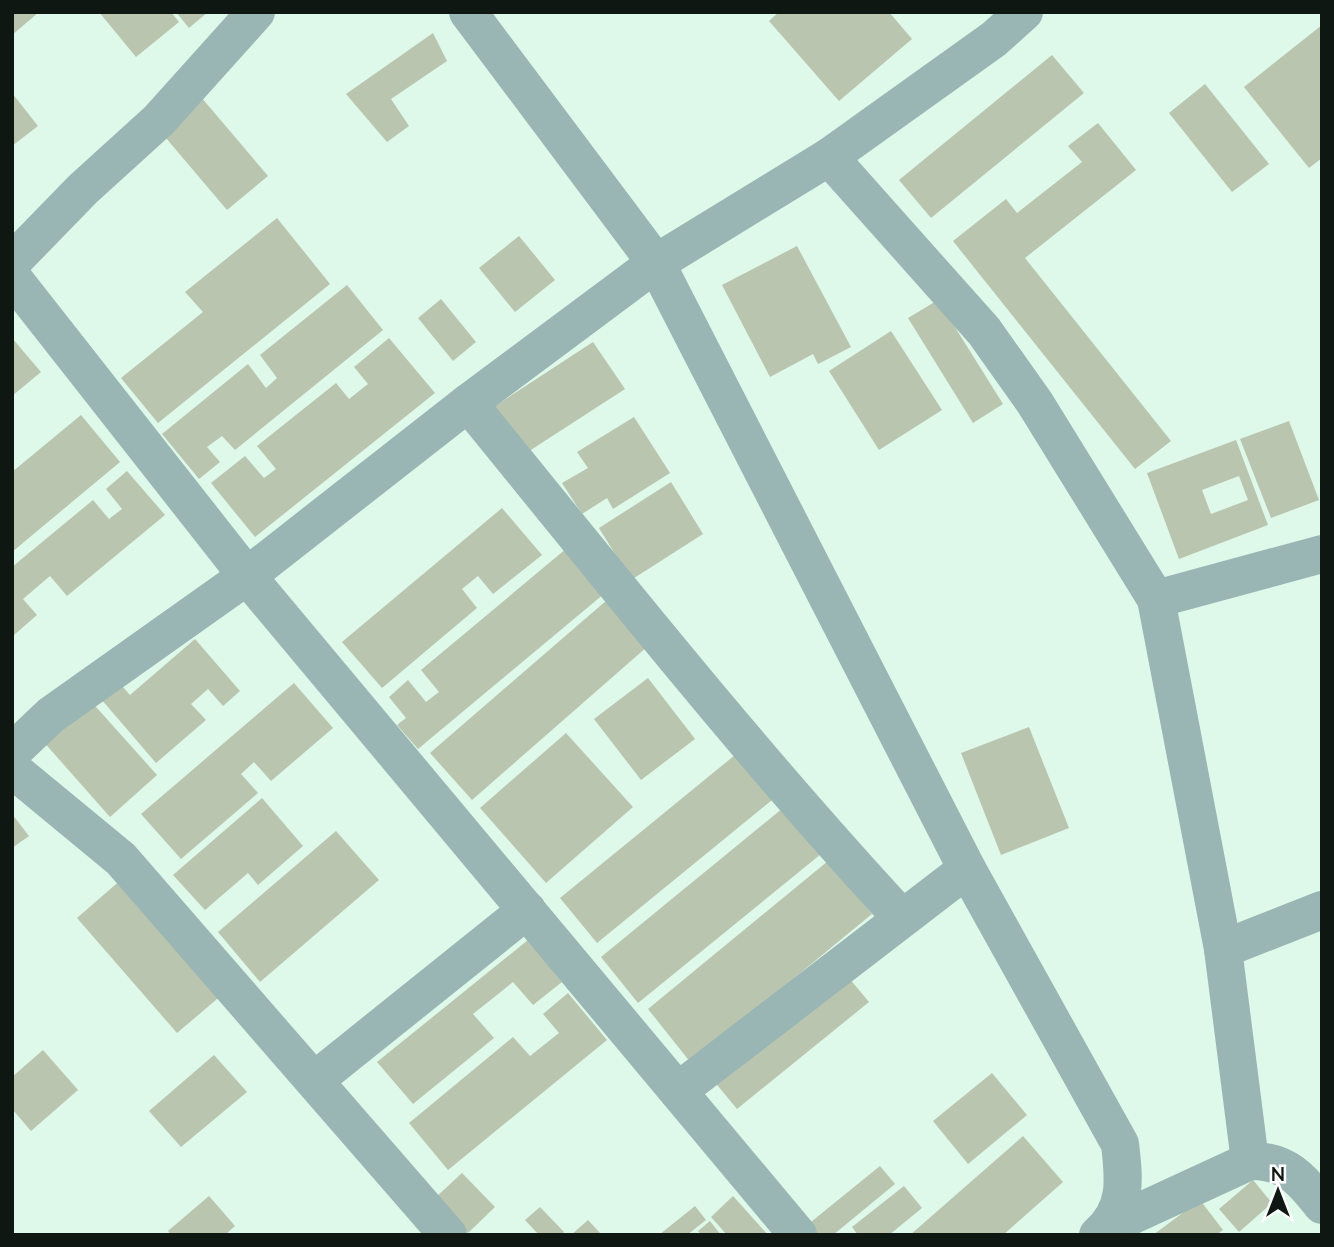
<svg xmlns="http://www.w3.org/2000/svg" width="1334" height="1247" viewBox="0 0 1334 1247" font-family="Mulish,sans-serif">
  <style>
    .building { fill: #bac5af; fill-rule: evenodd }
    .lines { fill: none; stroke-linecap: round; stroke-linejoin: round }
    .minor { stroke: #99b5b4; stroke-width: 38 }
    .tertiary { stroke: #99b5b4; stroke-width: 38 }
  </style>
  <rect width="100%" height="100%" fill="#def8e9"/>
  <g class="building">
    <path d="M12 12H39L12 35Z"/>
    <path d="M99 12H171L179 22 136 57Z"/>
    <path d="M176 12H208L189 28Z"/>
    <path d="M779 12H889L912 39 839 101 769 21Z"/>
    <path d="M1322 25V158L1309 168 1244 87Z"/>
    <path d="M433 33 447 61 391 99 409 126 387 142 346 94Z"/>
    <path d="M1052 55 1084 93 931 218 899 180Z"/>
    <path d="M1205 84 1269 164 1232 192 1169 113Z"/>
    <path d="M12 93 38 126 12 146Z"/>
    <path d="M201 97 268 176 227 210 160 131Z"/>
    <path d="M1098 123 1136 170 1025 258 1171 441 1135 469 953 241 1006 199 1017 213 1082 162 1068 146Z"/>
    <path d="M277 218 330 284 158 423 121 378 203 312 185 292Z"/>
    <path d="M519 236 555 280 515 312 479 268Z"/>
    <path d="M797 246 851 347 818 364 813 354 770 377 722 285Z"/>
    <path d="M347 285 383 330 235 450 222 436 207 447 220 462 199 479 162 434 248 364 266 388 277 378 260 355Z"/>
    <path d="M441 299 476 342 453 361 418 318Z"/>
    <path d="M938 300 1003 404 973 423 908 318Z"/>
    <path d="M891 331 942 410 879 450 829 371Z"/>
    <path d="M12 338 41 372 12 396Z"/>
    <path d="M389 338 435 393 255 537 211 483 245 456 264 478 276 469 257 446 336 383 349 399 368 384 354 367Z"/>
    <path d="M593 342 625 389 520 457 489 410Z"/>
    <path d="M81 415 120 462 12 552V472Z"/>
    <path d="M634 417 670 473 613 509 607 498 582 514 562 483 588 468 577 452Z"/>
    <path d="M1289 421 1319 500 1271 518 1240 439Z"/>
    <path d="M1236 440 1268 525 1179 559 1147 473ZM1239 476 1248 500 1211 514 1202 490Z"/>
    <path d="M127 471 165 515 67 596 50 576 23 599 37 615 14 635 12 567 93 500 109 519 122 509 106 489Z"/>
    <path d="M671 482 703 534 631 580 599 528Z"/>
    <path d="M502 508 542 555 493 594 478 576 462 589 477 608 382 688 342 642Z"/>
    <path d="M567 548 605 593 418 749 397 725 406 718 389 697 408 680 426 702 439 692 421 670Z"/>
    <path d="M607 600 648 646 472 800 430 753Z"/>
    <path d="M195 639 240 691 223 706 208 689 191 704 206 720 156 763 95 692 113 676 130 695Z"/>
    <path d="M648 678 695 739 641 780 594 719Z"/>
    <path d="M294 683 333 728 271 781 254 762 241 774 258 793 181 859 141 814Z"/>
    <path d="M88 698 157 775 110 817 42 740Z"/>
    <path d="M1029 727 1069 828 1001 855 961 753Z"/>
    <path d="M566 733 633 807 546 883 480 808Z"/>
    <path d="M735 755 772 800 597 943 560 898Z"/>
    <path d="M262 798 303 846 258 885 248 873 205 910 173 875Z"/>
    <path d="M783 808 821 854 638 1003 601 957Z"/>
    <path d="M12 814 29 836 12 848Z"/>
    <path d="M336 831 379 880 260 982 218 932Z"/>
    <path d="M828 861 872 914 691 1063 648 1009Z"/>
    <path d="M123 878 223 994 177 1033 77 918Z"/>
    <path d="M528 940 562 982 533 1005 513 982 473 1014 494 1038 413 1104 377 1062Z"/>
    <path d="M844 972 869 1002 737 1109 713 1080Z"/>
    <path d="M568 993 607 1040 448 1170 409 1123 513 1037 530 1056 559 1033 543 1014Z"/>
    <path d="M43 1050 78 1090 31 1131 12 1109V1077Z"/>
    <path d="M214 1055 247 1092 181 1147 149 1111Z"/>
    <path d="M992 1073 1027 1115 968 1164 933 1121Z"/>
    <path d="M1023 1136 1063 1182 1003 1235H910Z"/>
    <path d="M880 1166 895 1184 833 1235H813L806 1226Z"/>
    <path d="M462 1173 495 1207 468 1233 435 1198Z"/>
    <path d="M1253 1180 1272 1203 1239 1232 1219 1209Z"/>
    <path d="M904 1186 922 1208 889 1235H858L852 1227Z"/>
    <path d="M209 1196 235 1226 225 1235H171L168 1231Z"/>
    <path d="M733 1196 768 1235H727L711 1217Z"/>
    <path d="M1200 1200 1223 1230 1216 1235H1153Z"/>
    <path d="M695 1206 706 1220 687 1235H659Z"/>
    <path d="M540 1207 564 1232 561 1235H539L525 1220Z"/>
    <path d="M588 1220 602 1235H571Z"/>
    <path d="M710 1221 721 1235H701L698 1231Z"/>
  </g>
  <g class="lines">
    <g class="minor">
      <path d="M829 157 984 331 1035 403 1156 599 1223 949 1250 1161"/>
      <path d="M12 262 83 189 159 120 256 12"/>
      <path d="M12 277 247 576 798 1235"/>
      <path d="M468 403C610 577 749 753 902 918"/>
      <path d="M1156 599 1322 554"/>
      <path d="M12 752 51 715 247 576 468 403 656 263 829 157 994 39 1024 12"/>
      <path d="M12 769 121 859 448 1235"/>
      <path d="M1223 949 1322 910"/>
      <path d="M315 1080 527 910"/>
      <path d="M678 1091 967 869"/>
      <path d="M1109 1226 1250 1161C1285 1160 1302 1179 1322 1205"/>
    </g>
    <path class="tertiary" d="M468 12 656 263 967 869 1120 1144C1124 1178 1128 1210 1098 1235"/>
  </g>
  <rect width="1334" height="1247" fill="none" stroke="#0e1712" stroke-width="28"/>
  <g transform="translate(1278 1191)" stroke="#fefefe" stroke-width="5" paint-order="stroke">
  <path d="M0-5L12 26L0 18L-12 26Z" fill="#0e1712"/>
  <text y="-10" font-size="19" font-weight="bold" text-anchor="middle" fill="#0e1712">N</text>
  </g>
</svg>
